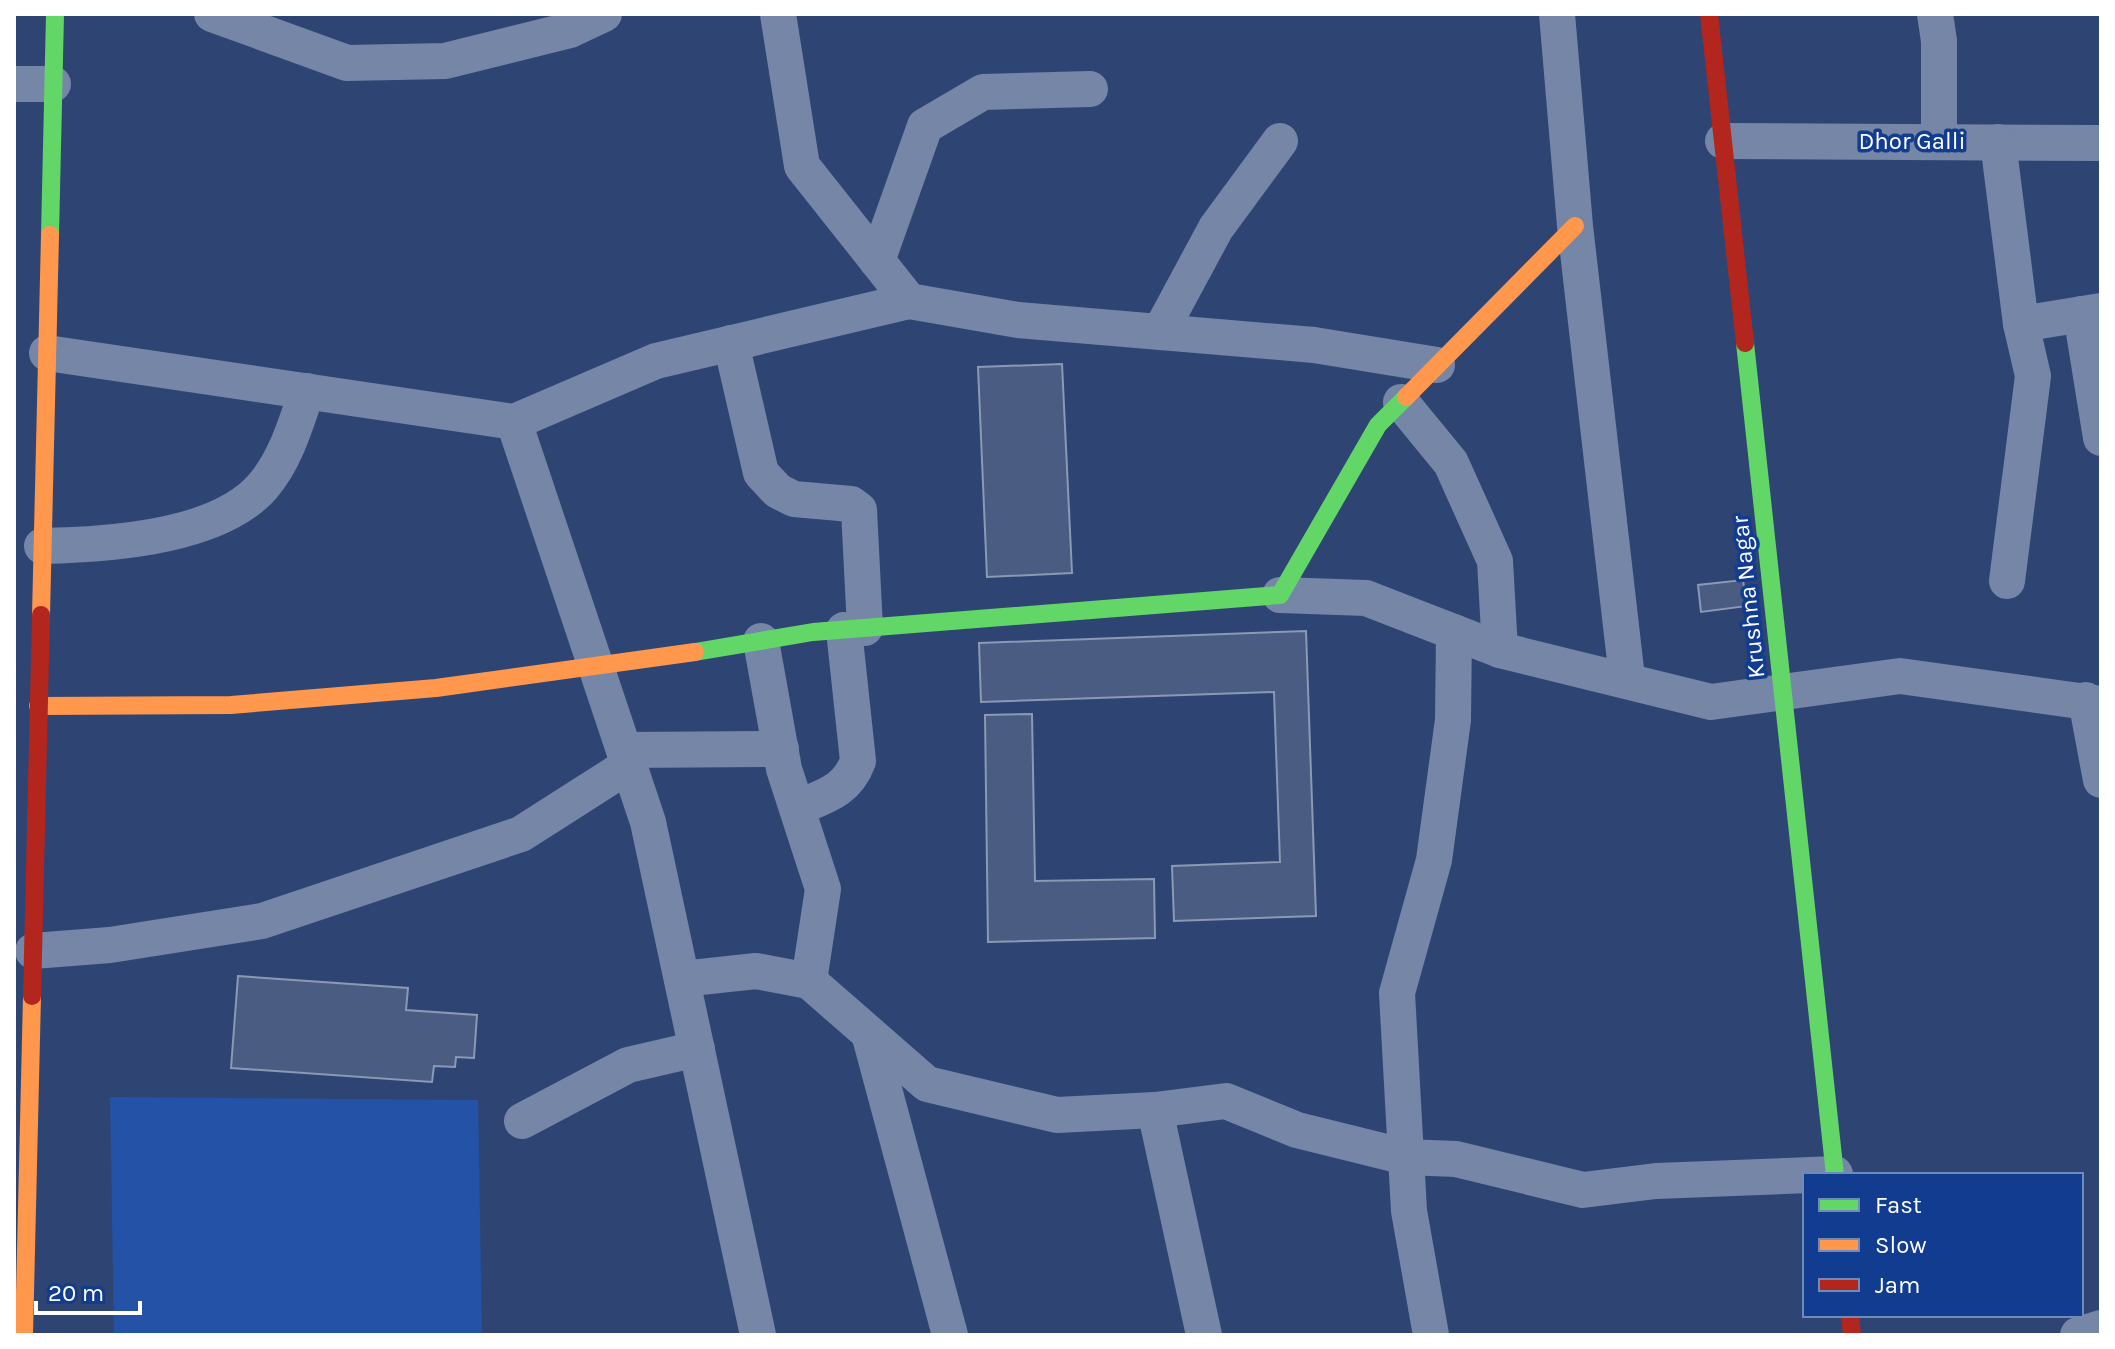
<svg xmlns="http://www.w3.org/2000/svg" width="2115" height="1349" viewBox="0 0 2115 1349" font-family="Karla,sans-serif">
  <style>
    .green { fill: #2452a7 }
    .building { fill: #4a5c81; stroke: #8a99b4; stroke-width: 2 }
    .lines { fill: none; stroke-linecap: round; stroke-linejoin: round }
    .street { stroke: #7586a6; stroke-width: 36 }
    .fast { stroke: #63d668; stroke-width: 18 }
    .slow { stroke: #ff974d; stroke-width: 18 }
    .jam { stroke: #b3261e; stroke-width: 18 }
    .labels { text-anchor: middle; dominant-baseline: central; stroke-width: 7; stroke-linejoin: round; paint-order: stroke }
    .street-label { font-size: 24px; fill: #fff; stroke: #113c90 }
  </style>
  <rect width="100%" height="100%" fill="#2e4573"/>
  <path class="green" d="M110 1097 478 1100 482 1335H114Z"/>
  <g class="building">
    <path d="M1062 364 1072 573 987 577 978 367Z"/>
    <path d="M1743 580 1747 606 1701 612 1698 585Z"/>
    <path d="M1306 631 1316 916 1174 921 1172 866 1280 862 1274 692 981 702 979 643Z"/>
    <path d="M1032 714 1035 881 1154 879 1155 938 988 942 985 715Z"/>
    <path d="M238 976 408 988 406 1010 477 1015 474 1058 456 1057 455 1067 434 1066 432 1082 231 1068Z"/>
  </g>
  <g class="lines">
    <g class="street">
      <path d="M212 14 347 63 445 61 570 30 604 14"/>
      <path d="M778 14 802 166 909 301 1018 320 1314 345 1437 365"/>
      <path d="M1557 14 1575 226 1627 678"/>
      <path d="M1935 14 1939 41V141"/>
      <path d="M14 84H53"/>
      <path d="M1723 141 2101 143"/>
      <path d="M1998 142 2021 324 2101 311"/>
      <path d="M877 261 925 126 983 92 1090 89"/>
      <path d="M2081 314 2101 438"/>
      <path d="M1160 332 1216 228 1280 141"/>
      <path d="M731 343 761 473 778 491 794 499 851 504 859 510 865 628"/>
      <path d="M47 353 514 422 648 822 758 1335"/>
      <path d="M1401 402 1451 463 1495 561 1500 650"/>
      <path d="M514 422 656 361 909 301"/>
      <path d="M42 546C106 545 219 538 263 486 286 459 296 423 307 391"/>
      <path d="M2007 581 2033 376 2021 324"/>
      <path d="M1280 595 1366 598 1500 650 1711 702 1900 676 2101 704"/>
      <path d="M761 641 784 769 823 889 809 981"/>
      <path d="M2086 700 2101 780"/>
      <path d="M624 750 781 749"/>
      <path d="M797 808C825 796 847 791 858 761L844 630"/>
      <path d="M33 951 110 945 262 921 521 834 629 765"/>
      <path d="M682 979 756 971 809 981 927 1084 1057 1115 1155 1110 1226 1101 1297 1130 1406 1157 1456 1159 1583 1190 1656 1181 1835 1174"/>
      <path d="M870 1037 950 1335"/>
      <path d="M1155 1110 1204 1335"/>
      <path d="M522 1121 628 1065 697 1049"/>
      <path d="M1431 1335 1409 1211 1397 993 1434 860 1453 720 1454 632"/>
      <path d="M2078 1335 2101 1328"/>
    </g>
    <g class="fast">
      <path d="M50 235 55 14"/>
      <path d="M1745 343 1835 1175"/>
      <path d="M695 652 813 632 1280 595 1378 425 1406 397"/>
    </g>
    <g class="slow">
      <path d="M1406 397 1575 226"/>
      <path d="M41 615 50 235"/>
      <path d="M38 706 231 705 436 688 695 652"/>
      <path d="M24 1335 32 996"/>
    </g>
    <g class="jam">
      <path d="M1709 14 1745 343"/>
      <path d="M32 996 41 615"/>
      <path d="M1850 1315 1852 1335"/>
    </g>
  </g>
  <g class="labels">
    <g class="street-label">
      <text x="1912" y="141">Dhor Galli</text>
      <text transform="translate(1748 597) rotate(-96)">Krushna Nagar</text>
    </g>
  </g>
  <rect width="2115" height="1349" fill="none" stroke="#ffffff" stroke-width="32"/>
  <rect x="1803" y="1173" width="280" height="144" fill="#113c90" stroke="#708abc" stroke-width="2"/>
  <rect x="1819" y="1199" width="40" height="12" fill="#63d668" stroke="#708abc" stroke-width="2"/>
  <text x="1875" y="1213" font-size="24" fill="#ffffff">Fast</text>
  <rect x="1819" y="1239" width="40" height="12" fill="#ff974d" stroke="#708abc" stroke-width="2"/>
  <text x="1875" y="1253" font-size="24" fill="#ffffff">Slow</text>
  <rect x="1819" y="1279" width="40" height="12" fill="#b3261e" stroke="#708abc" stroke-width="2"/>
  <text x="1875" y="1293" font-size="24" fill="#ffffff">Jam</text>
  <path d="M36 1301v12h104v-12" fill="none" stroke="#ffffff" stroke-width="4"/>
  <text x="48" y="1301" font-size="24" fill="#ffffff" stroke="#113c90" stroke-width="6" paint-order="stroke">20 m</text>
</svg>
